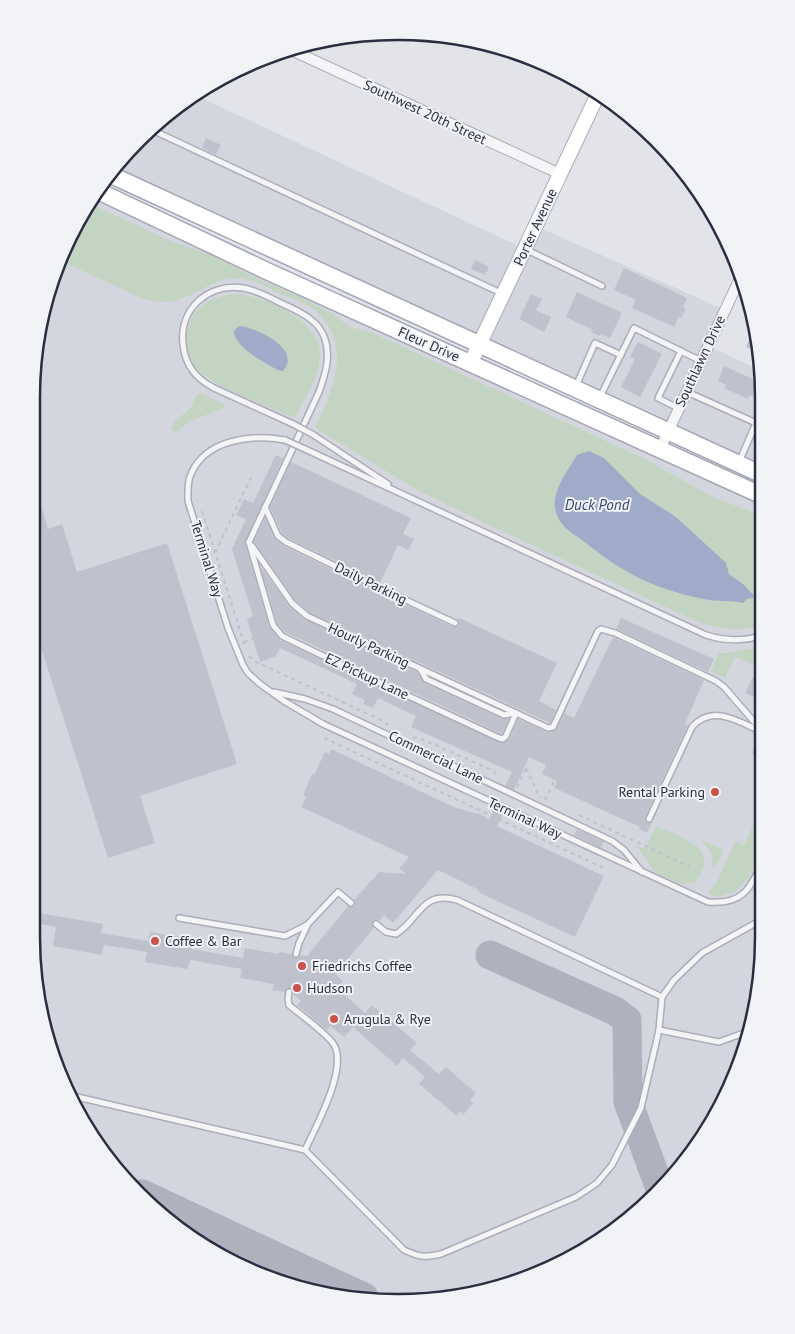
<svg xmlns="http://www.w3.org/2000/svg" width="795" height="1334" viewBox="0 0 795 1334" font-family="'PT Sans',sans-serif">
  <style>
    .built { fill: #d4d6df }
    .green { fill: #c4d4c3 }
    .water { fill: #9eabc9 }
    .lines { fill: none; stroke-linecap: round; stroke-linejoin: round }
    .taxiway { stroke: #afb2be; stroke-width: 29 }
    .building { fill: #bfc2cd }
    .lane-casing { stroke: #abadb7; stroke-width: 8 }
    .street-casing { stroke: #abadb7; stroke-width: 12 }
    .secondary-casing { stroke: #abadb7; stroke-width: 16 }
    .primary-casing { stroke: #a2a6b5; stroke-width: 19 }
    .path { stroke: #c0c1c8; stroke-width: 2; stroke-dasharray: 4 4; stroke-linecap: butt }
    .lane { stroke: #f5f5f8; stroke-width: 5 }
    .street { stroke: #f5f5f8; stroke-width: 10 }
    .secondary { stroke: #fff; stroke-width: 14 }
    .primary { stroke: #fff; stroke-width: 16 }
    .lane-bridge-casing { stroke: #abadb7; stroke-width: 8; stroke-linecap: butt }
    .lane-bridge { stroke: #f5f5f8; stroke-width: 5 }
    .poi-dot { fill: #ca514c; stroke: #f2f3f7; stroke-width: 2 }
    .labels { text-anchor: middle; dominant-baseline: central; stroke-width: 4; stroke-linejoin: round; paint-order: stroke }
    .street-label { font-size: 14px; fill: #2b2e41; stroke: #f2f3f7 }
    .poi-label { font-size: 14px; fill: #2b2e41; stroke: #f2f3f7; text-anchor: start }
    .water-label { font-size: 15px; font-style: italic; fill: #364674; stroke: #f2f3f7 }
    .rim { fill: none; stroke: #2b2e41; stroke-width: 2.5 }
  </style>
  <rect width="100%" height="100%" fill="#e2e4ea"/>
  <g class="built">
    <path d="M193 94 525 249 536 226 725 310 708 346 762 371 763 475 109 174 139 138Z"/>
    <path d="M93 194 763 496V961L744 1054 702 1140 620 1227 515 1283 397 1303 280 1283 175 1227 107 1159 51 1054 31 936 32 373 51 280Z"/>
  </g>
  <g class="green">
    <path d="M89 203 171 241 212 255 261 280 303 298 332 313 350 327 371 332 645 459 713 497 763 516V626C740 631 720 630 698 622L495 528 417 490 315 428C333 390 354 342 314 310 305 303 293 299 283 295 266 287 248 276 229 279 204 283 185 305 158 302 143 301 128 292 115 286 97 278 79 269 60 261Z"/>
    <path d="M233 294C263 295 318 318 320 353 321 375 304 399 295 418 269 407 210 386 194 366 184 354 184 335 190 322 198 304 214 296 233 294Z"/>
    <path d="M200 393 221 402 224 405V408L191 421 176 432 171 430C173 419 184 416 191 407 193 404 194 399 196 395Z"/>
    <path d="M754 648 763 649V669L735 657 725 678 711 671 719 653H728Z"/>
    <path d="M763 804V846L749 877 735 892 717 897 707 894 718 880 735 841 744 845Z"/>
    <path d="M656 826C682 838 724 848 694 883L681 884 658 874 653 870 639 849 633 844 645 849Z"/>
    <path d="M702 840 724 850 715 867H712V855Z"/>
  </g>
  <g class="water">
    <path d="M239 326C256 327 303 349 283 371L278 370C265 363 234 347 234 331Z"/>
    <path d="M589 451 604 458 640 494 676 517 726 563 729 574 744 585 755 597 747 599 743 603C732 600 720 602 709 600 660 591 625 575 586 543 573 533 557 526 555 507 553 489 568 471 577 455Z"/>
  </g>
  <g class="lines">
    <g class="taxiway">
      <path d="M490 955 615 1011 627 1020 628 1102 659 1186"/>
      <path d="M142 1194 294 1265"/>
      <path d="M320 1290 307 1275 294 1265 364 1297"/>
    </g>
  </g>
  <g class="building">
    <path d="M206 138 221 145 216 155 202 148Z"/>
    <path d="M475 260 489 267 485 275 471 269Z"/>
    <path d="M624 268 687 298 683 308 686 309 681 318 679 316 674 327 632 308 636 300 614 290Z"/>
    <path d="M577 292 622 313 610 338 601 334 600 336 591 332 593 330 566 317Z"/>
    <path d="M531 294 542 299 536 310 551 317 544 332 519 319Z"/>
    <path d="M750 338 757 341 759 352 746 347Z"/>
    <path d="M638 342 662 354 640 397 621 387 635 359 630 357Z"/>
    <path d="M724 366 763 384V402L750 395 748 399 724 388 726 385 718 381Z"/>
    <path d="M276 455 283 458 245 542 269 626 280 640 502 743 510 738 518 719 548 732 556 730 564 713 574 718 613 637 704 680 685 724 688 725 645 817 647 823 652 822 647 833 639 829 640 827 554 788 557 781 542 774 546 765 529 757 514 790 505 786 512 772 411 727 416 716 378 698 373 708 363 704 365 700 352 694 357 684 280 648 276 656 260 662 247 619 253 616 232 549 246 519 236 515 244 499 253 503Z"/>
    <path d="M291 462 411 518 403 534 414 539 408 550 398 545 380 583 288 538 282 533 270 507Z"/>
    <path d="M32 483H34L48 529 62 524 77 572 167 543 237 764 140 796 155 843 108 858 32 619Z"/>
    <path d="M265 518 274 538 284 546 376 591 453 627H457L459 624 457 617 557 663 539 701 556 710 550 723 309 612 295 600 254 542Z"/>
    <path d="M260 566 289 606 304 619 417 672 424 683 502 719H509L502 734 285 632 277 623Z"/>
    <path d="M621 618 714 659 708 672 616 629Z"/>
    <path d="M752 678 763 683V701L745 693Z"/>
    <path d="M760 735 763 736V751L760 757 752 753Z"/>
    <path d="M331 749 456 808 482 815 489 820 495 808 504 812 497 826 604 876 575 937 480 893 477 889 438 870 393 923 384 915 379 921 376 920 373 921 372 924 374 928 335 974 343 981 337 988 365 1013 372 1005 417 1043 410 1050 439 1074 446 1067 476 1093 470 1101 473 1103 463 1115 460 1111 457 1116 419 1084 425 1077 403 1058 397 1066 353 1027 344 1037 330 1026 327 1030 297 1005 301 1001 293 994 291 988H287L285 992 272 990 274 984 240 978 242 969 190 960 188 969 150 963 145 962 147 952 104 945 102 955 53 946 56 927 37 923 39 913 103 924 101 933 148 941 150 932 193 939 191 949 243 958 245 948 279 954V952L292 954 295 958 300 955 307 956 348 906H354L355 903 354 900 379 872 407 874 399 869 409 857 301 807 306 797 303 795 312 774 314 775 325 752 329 754Z"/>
    <path d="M577 829 604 842 601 848 574 835Z"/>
  </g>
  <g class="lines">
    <g class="lane-casing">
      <g id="lane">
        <path d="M150 129 503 294"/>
        <path d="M525 249 602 286"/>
        <path d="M576 386 595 343 621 355"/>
        <path d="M687 392 756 423 739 462"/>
        <path d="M600 397 634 328 701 361"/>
        <path d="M678 408 658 398 681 351"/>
        <path d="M756 423 763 411"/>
        <path d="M312 434 388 484"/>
        <path d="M285 440C252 434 206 439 191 474 187 482 188 492 188 501L228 628 243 665 248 673 260 684 284 701 323 724 708 902C743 905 750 889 763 860"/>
        <path d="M305 449 706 635C725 641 743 642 763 635"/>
        <path d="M265 507 278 536 286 542 378 587 455 623"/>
        <path d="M249 542 273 625 282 636 342 665 499 738 503 739 506 736 516 713 548 728 553 727 598 631 601 629 615 633 716 681 724 687 763 732"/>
        <path d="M249 542 319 392C325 375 331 357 325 339 319 320 300 312 283 304 270 298 257 290 243 288 209 283 179 308 183 344 185 365 195 378 214 388L293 424"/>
        <path d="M252 546 292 603 307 616 516 713"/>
        <path d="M421 670 426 679 504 715 516 713"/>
        <path d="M274 692 305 699 333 709 612 841 624 850 642 872"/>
        <path d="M649 819 692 727C712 704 738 721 760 731"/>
        <path d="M179 918 285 936 307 925 338 892 351 903"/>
        <path d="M376 924 386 932 396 934C420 919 421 890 457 900L662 997 659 1030 719 1042 749 1031"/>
        <path d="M296 954 299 943 307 926"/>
        <path d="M289 992 288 999 289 1005C302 1016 322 1030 332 1042 351 1064 315 1128 305 1150"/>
        <path d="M662 997 674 980 702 953 763 919"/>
        <path d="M73 1096 305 1150 404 1250C420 1257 423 1258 441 1254L576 1197 597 1183 612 1165 641 1108 659 1030"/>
      </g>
    </g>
    <g class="street-casing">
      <g id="street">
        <path d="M289 49 560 174"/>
        <path d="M660 449 742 274"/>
      </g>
    </g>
    <g class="secondary-casing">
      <path id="secondary" d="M471 362 599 92"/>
    </g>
    <g class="primary-casing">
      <g id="primary">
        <path d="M109 174 763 475"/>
        <path d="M96 190 269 272 763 496"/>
      </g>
    </g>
    <g class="path">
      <path d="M202 511 246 649"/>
      <path d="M215 553 253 473"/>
      <path d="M244 642 253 639"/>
      <path d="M249 656 254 661 381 720 391 727"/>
      <path d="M324 738 604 868"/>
      <path d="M413 738 417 737 494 771 496 777"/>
      <path d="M526 768 540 798"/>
      <path d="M517 787 526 768"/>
      <path d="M545 800 557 775 551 772 554 766 550 764"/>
      <path d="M579 815 690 867"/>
    </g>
    <use href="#lane" class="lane"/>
    <use href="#street" class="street"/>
    <use href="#secondary" class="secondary"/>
    <use href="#primary" class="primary"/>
    <g class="lane-bridge-casing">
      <g id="lane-bridge">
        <path d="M293 424 312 434"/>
        <path d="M285 440 305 449"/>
      </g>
    </g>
    <use href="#lane-bridge" class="lane-bridge"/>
  </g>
  <g class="poi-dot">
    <circle cx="715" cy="792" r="5"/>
    <circle cx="155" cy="941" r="5"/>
    <circle cx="302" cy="966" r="5"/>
    <circle cx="297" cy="988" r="5"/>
    <circle cx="334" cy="1019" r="5"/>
  </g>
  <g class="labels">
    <g class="street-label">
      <text transform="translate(425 112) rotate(25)">Southwest 20th Street</text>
      <text transform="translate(535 227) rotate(-65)">Porter Avenue</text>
      <text transform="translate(429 344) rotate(24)">Fleur Drive</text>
      <text transform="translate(700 361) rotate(-65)">Southlawn Drive</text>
      <text transform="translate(207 559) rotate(73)">Terminal Way</text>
      <text transform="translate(371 583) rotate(26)">Daily Parking</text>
      <text transform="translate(369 645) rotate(25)">Hourly Parking</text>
      <text transform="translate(367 676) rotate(25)">EZ Pickup Lane</text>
      <text transform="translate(436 757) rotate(26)">Commercial Lane</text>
      <text transform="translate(525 818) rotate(25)">Terminal Way</text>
    </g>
    <g class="poi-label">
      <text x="705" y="792" text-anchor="end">Rental Parking</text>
      <text x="165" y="941">Coffee &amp; Bar</text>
      <text x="312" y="966">Friedrichs Coffee</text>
      <text x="307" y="988">Hudson</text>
      <text x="344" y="1019">Arugula &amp; Rye</text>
    </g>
    <g class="water-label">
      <text x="597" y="504">Duck Pond</text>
    </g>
  </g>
  <path d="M0 0H795V1334H0ZM397 40H398A357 357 0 0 1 755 397V937A357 357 0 0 1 398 1294H397A357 357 0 0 1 40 937V397A357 357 0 0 1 397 40Z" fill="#f2f3f7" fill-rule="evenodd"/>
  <path class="rim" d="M397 40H398A357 357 0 0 1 755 397V937A357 357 0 0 1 398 1294H397A357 357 0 0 1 40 937V397A357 357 0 0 1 397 40Z"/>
</svg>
